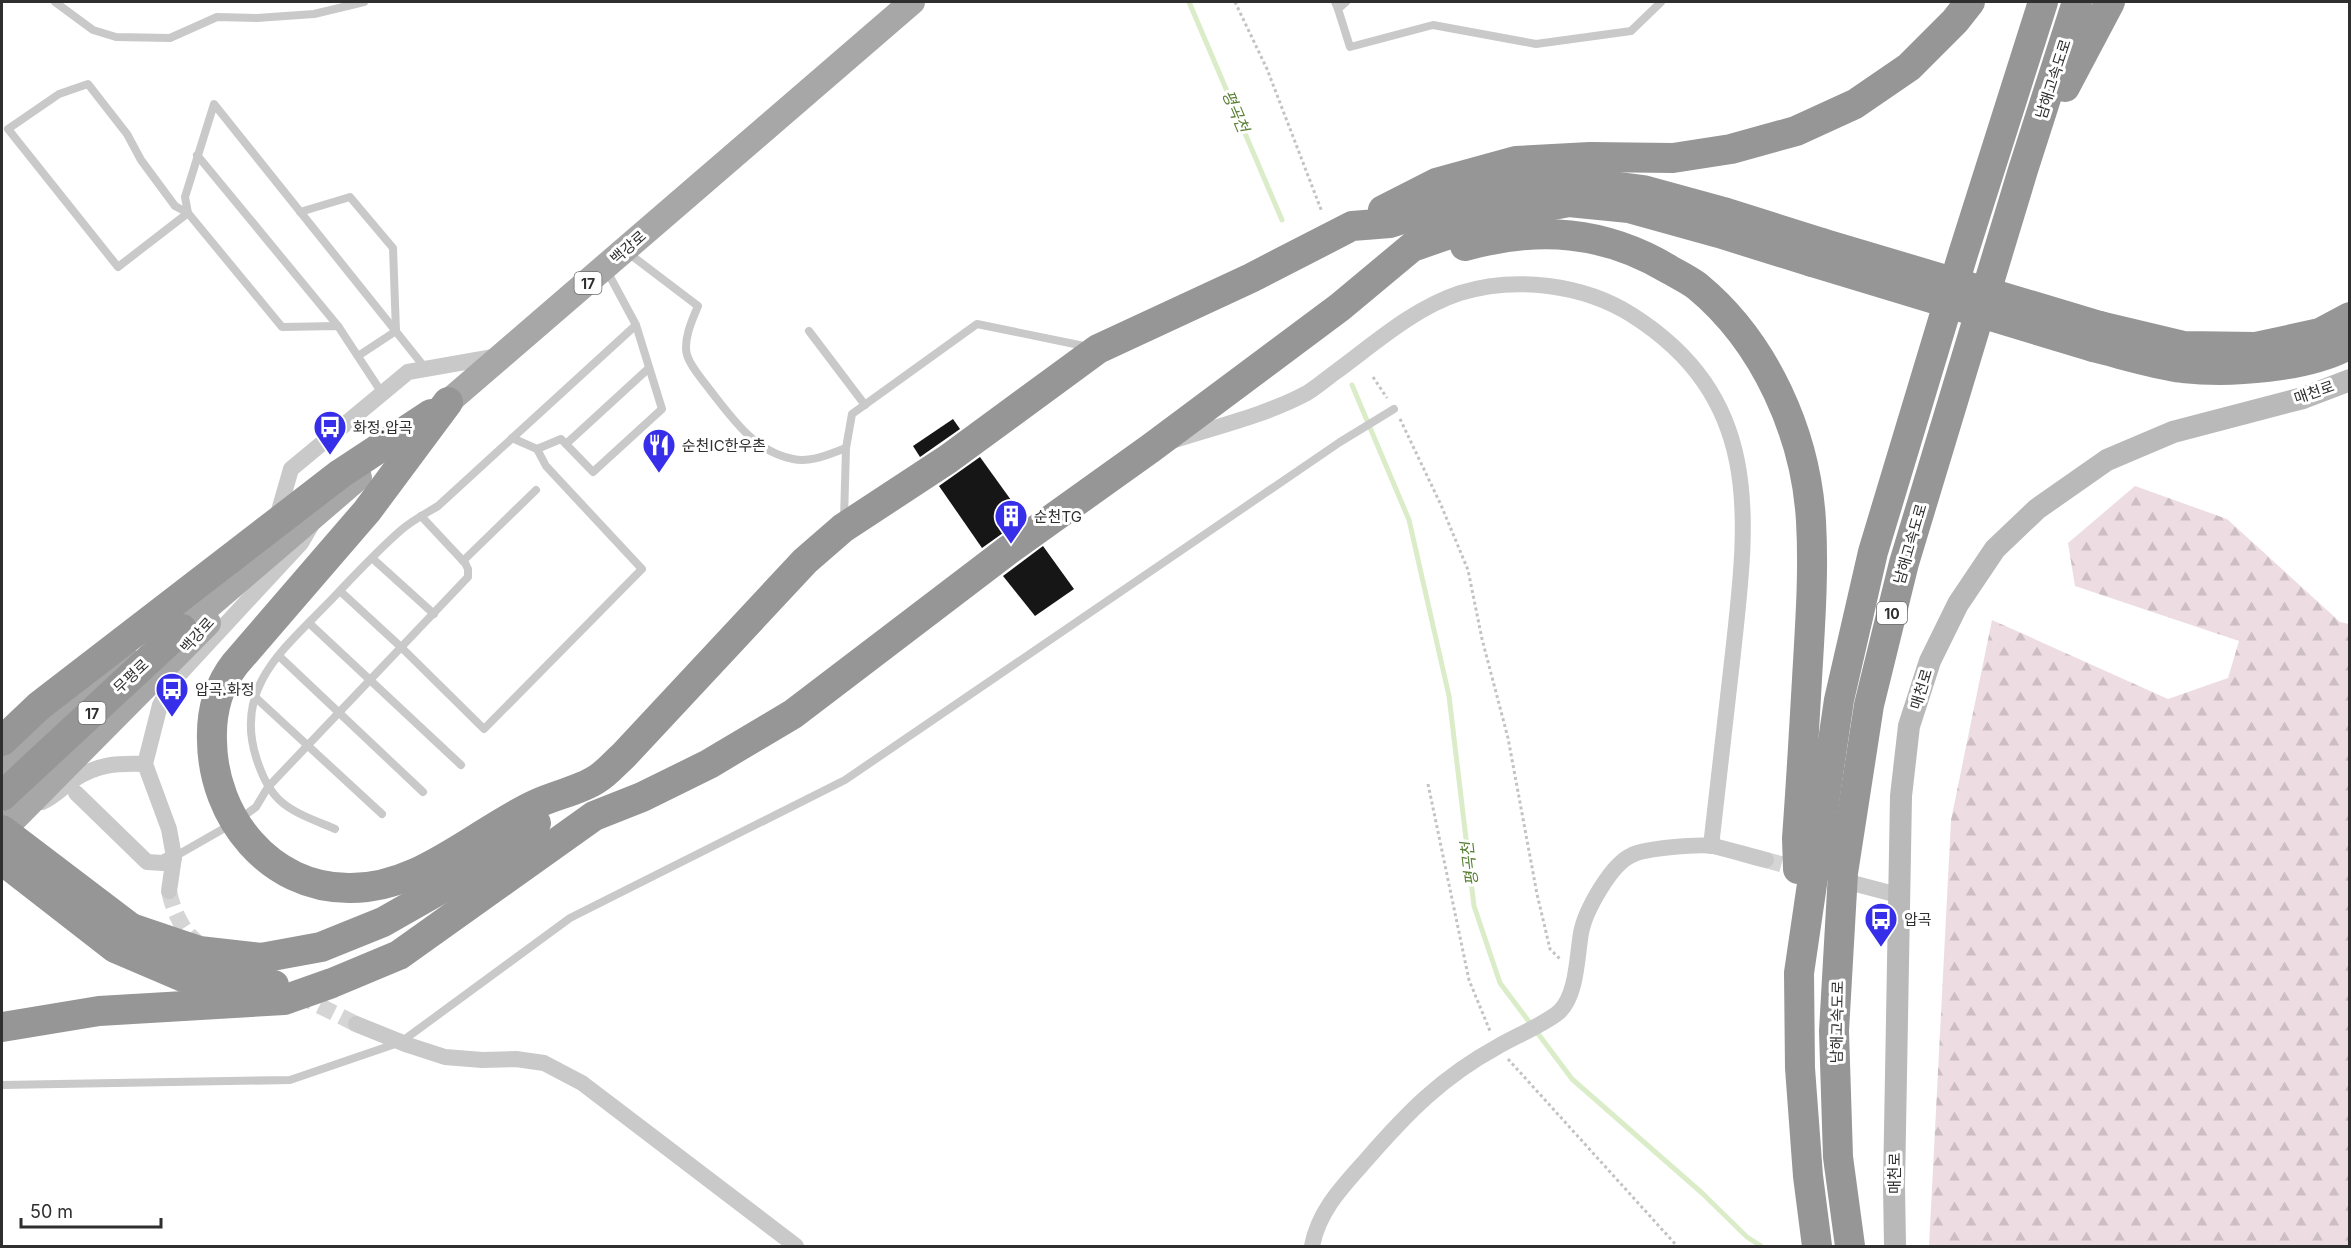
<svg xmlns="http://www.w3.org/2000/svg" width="2351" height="1248" viewBox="0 0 2351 1248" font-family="Inter,'Noto Sans KR',sans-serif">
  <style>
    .forest { fill: url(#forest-firs) }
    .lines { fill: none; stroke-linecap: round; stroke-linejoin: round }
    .stream { stroke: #daedc8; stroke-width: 5 }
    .building { fill: #161616 }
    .street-tunnel { stroke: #d5d5d5; stroke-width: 16; stroke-dasharray: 16 8; stroke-linecap: butt }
    .path { stroke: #c3c3c3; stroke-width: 3; stroke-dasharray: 3 3; stroke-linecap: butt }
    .lane { stroke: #c9c9c9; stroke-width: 8 }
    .street { stroke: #c9c9c9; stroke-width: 16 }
    .secondary { stroke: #b9b9b9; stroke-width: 22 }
    .primary { stroke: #a7a7a7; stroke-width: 26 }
    .highway { stroke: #969696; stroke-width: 30 }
    .highway-bridge { stroke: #969696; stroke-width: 30 }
    .labels { text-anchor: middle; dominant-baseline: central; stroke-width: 6; stroke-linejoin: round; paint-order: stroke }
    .shield { fill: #fff; stroke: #6d6d6d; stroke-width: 1.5 }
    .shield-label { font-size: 14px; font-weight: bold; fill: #2f2f2f }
    .street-label { font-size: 15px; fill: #2f2f2f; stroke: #fff }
    .poi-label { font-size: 15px; fill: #2f2f2f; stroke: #fff; text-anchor: start }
    .water-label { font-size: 16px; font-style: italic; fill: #598035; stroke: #fff }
  </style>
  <defs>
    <pattern id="forest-firs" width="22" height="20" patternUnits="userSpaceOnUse" patternTransform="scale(1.5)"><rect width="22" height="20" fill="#eddde3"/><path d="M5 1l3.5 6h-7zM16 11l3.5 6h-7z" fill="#ccbec3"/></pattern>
  </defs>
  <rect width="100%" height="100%" fill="#fff"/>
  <path class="forest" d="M2135 486 2227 519 2340 622 2349 624V1246H1929L1951 820 1992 620 2168 699 2228 678 2239 641 2075 586 2068 543Z"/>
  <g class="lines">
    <g class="stream">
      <path d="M1189 2 1282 220"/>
      <path d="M1352 385 1409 520 1449 696 1474 906 1500 983 1572 1079 1702 1193 1747 1237 1761 1246"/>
    </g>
  </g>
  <g class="building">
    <path d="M953 419 960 429 920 457 913 446Z"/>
    <path d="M980 457 1024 518 982 548 939 486Z"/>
    <path d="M1043 546 1074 589 1035 616 1003 576Z"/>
  </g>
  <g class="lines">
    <g class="street-tunnel">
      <path d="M1766 860 1803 870"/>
      <path d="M169 891C173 911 184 936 203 946"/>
      <path d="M298 995 356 1024"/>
    </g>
    <g class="path">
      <path d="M1235 2 1267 69 1322 212"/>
      <path d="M1373 377 1387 398"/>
      <path d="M1400 419 1441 505 1468 570 1482 639 1508 738 1537 894 1550 949 1561 960"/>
      <path d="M1428 784 1469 980 1490 1031"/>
      <path d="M1508 1059 1677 1246"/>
    </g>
    <g class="lane">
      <path d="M55 2 93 30 116 37 170 38 217 17 257 18 314 14 364 2"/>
      <path d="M1335 2 1338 9 1346 2"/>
      <path d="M1338 9 1350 47 1433 25 1536 44 1631 31 1661 2"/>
      <path d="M197 155 338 326"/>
      <path d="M300 212 350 197 393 248 396 331 358 356"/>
      <path d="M188 213 118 267 8 129 59 94 88 84 127 134 141 160 175 206 188 213 282 327 338 326 382 393"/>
      <path d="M188 213 185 197 214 104 426 369"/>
      <path d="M627 252 698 306C692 320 683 340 687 355 691 368 703 380 710 390 732 418 755 452 793 459 811 463 829 454 846 448"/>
      <path d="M809 331 865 405"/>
      <path d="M512 438 537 449 561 439 593 472 662 409 636 325"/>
      <path d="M566 444 649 368"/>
      <path d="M844 519 846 448 852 414 977 324 1089 347"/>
      <path d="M372 558 434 614"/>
      <path d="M463 561 536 490"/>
      <path d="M340 591 402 648 484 729 642 569 546 466 537 449"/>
      <path d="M309 623 461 765"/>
      <path d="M279 656 423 792"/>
      <path d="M255 697 382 814"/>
      <path d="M245 815 256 807 268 787 468 577V569L465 563 421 516"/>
      <path d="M335 829C290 810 271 806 256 757 234 686 285 648 329 602 352 578 375 553 400 531 411 521 425 514 438 506L636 325 607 271"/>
      <path d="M174 857 223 829"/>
      <path d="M2 1085 290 1080 401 1042 570 918 845 780 1340 442 1394 409"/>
    </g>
    <g class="street">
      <path d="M1175 440C1218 426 1266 415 1307 393 1317 387 1327 378 1337 371 1375 343 1414 308 1460 293 1515 276 1583 284 1632 315 1764 399 1748 517 1733 653 1726 717 1718 781 1711 846"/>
      <path d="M276 521 291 469 408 372 499 356"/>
      <path d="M76 793 147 862 163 863 174 857 169 829 145 764 160 705 175 679 301 543 311 526"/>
      <path d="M42 802C54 797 63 787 73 780 97 764 117 763 145 764"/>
      <path d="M1856 884 1898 895"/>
      <path d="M169 891 174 857"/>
      <path d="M356 1024 408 1045 445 1057 482 1060 516 1059 544 1063 582 1083 796 1246"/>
      <path d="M1312 1246C1319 1210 1343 1186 1367 1159 1407 1113 1442 1077 1497 1047 1512 1038 1549 1022 1560 1011 1577 994 1577 956 1581 933 1585 911 1611 864 1632 855 1646 848 1698 844 1713 846 1731 850 1749 856 1766 860"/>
    </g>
    <path class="secondary" d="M1895 1246 1894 1186 1901 796 1909 726 1930 661 1958 604 1995 549 2037 509 2107 460 2173 432 2303 398 2350 380"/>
    <g class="primary">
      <path d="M433 415 912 2"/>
      <path d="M167 639 182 629 359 477"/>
      <path d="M2 768 93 688 132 663"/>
      <path d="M2 831 208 623"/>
    </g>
    <g class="highway">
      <path d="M2065 87 2110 2"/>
      <path d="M1383 210 1436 183 1516 161 1590 157 1673 158 1731 149 1796 131 1855 104 1909 67 1955 21 1970 2"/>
      <path d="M1465 246C1538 226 1604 230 1670 270 1679 275 1689 280 1697 286 1765 342 1806 434 1811 521 1814 574 1810 626 1807 679 1804 732 1801 785 1797 838L1798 869"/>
      <path d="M2100 326 2184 346 2256 347 2320 333 2350 317"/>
      <path d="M2093 347C2122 354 2153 364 2183 368 2230 373 2308 368 2350 344"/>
      <path d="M448 402 367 511 235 664C217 687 211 713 212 741 213 817 269 888 349 888 419 889 473 834 534 805 554 795 579 791 597 779 607 773 615 763 624 755L805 561 843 528 948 459 1098 349 1251 278 1352 226 1390 223 1501 188 1574 181 1643 190 1727 213 1822 243"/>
      <path d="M2 741 39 706 340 474 431 414"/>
      <path d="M2 796 182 629"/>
      <path d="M2 860 115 948 183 977 255 986 274 985"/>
      <path d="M131 928 199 951 261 958 321 947 383 922 462 877 536 823"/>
      <path d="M2 1027 99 1011 284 1000 332 983 399 955 594 816 642 797 709 764 793 714 1007 551 1151 448 1340 307 1412 247 1510 213 1569 202 1629 208 1719 233 1812 262"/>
      <path d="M1817 1246 1808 1176 1800 1068 1799 973 1839 700 1873 552 1963 254 2043 2"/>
      <path d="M1850 1246 1838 1157 1834 1031 1843 873 1869 705 1904 563 2023 170 2077 2"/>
    </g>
    <g class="highway-bridge">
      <path d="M1822 243 2100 326"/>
      <path d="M1812 262 2093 347"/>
      <path d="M2 830 131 928"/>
    </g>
  </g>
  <defs>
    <g id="bus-pin" transform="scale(1.725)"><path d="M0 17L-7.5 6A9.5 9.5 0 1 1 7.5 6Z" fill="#372ee9" stroke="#fff"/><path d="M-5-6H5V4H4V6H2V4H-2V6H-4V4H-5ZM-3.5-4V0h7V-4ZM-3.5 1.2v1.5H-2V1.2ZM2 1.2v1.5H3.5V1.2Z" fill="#fff"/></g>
    <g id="restaurant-pin" transform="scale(1.725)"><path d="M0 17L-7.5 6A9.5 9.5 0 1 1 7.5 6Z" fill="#372ee9" stroke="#fff"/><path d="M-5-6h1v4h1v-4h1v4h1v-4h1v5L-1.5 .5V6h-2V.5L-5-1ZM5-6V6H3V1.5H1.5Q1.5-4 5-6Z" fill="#fff"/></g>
    <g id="building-pin" transform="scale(1.725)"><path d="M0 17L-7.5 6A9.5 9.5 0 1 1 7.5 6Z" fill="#372ee9" stroke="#fff"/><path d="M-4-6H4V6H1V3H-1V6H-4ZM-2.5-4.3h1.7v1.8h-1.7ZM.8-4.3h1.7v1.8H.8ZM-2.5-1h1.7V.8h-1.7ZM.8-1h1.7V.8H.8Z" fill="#fff"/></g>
  </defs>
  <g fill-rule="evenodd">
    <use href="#bus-pin" x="330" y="427"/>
    <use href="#restaurant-pin" x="659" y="445"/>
    <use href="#building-pin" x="1011" y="516"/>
    <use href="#bus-pin" x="172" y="689"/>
    <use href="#bus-pin" x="1881" y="919"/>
  </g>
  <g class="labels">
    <g class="shield">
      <rect x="574.5" y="272" width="27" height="22" rx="4.5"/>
      <rect x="1877" y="602" width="30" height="22" rx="4.5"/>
      <rect x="78.5" y="702" width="27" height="22" rx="4.5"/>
    </g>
    <g class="shield-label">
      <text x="588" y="283">17</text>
      <text x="1892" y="613">10</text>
      <text x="92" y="713">17</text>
    </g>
    <g class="street-label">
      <text transform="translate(2053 79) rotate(-72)">남해고속도로</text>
      <text transform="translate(628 247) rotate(-41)">백강로</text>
      <text transform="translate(2314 392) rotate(-19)">매천로</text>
      <text transform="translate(1910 544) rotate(-74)">남해고속도로</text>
      <text transform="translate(197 635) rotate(-48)">백강로</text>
      <text transform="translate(131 676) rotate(-43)">무평로</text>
      <text transform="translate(1921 689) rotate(-73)">매천로</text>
      <text transform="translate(1837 1022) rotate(-89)">남해고속도로</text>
      <text transform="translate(1894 1173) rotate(-90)">매천로</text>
    </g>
    <g class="poi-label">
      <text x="353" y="427">화정.압곡</text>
      <text x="682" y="445">순천IC한우촌</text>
      <text x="1034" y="516">순천TG</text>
      <text x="195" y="689">압곡.화정</text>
      <text x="1904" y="919">압곡</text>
    </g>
    <g class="water-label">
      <text transform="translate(1236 111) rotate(67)">평곡천</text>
      <text transform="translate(1469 864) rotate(-97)">평곡천</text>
    </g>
  </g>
  <rect width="2351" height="1248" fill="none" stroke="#2f2f2f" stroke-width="6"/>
  <path d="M21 1218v9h140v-9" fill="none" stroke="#2f2f2f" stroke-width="3"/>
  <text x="30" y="1218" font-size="18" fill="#2f2f2f" stroke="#ffffff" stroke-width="4.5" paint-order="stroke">50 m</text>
</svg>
